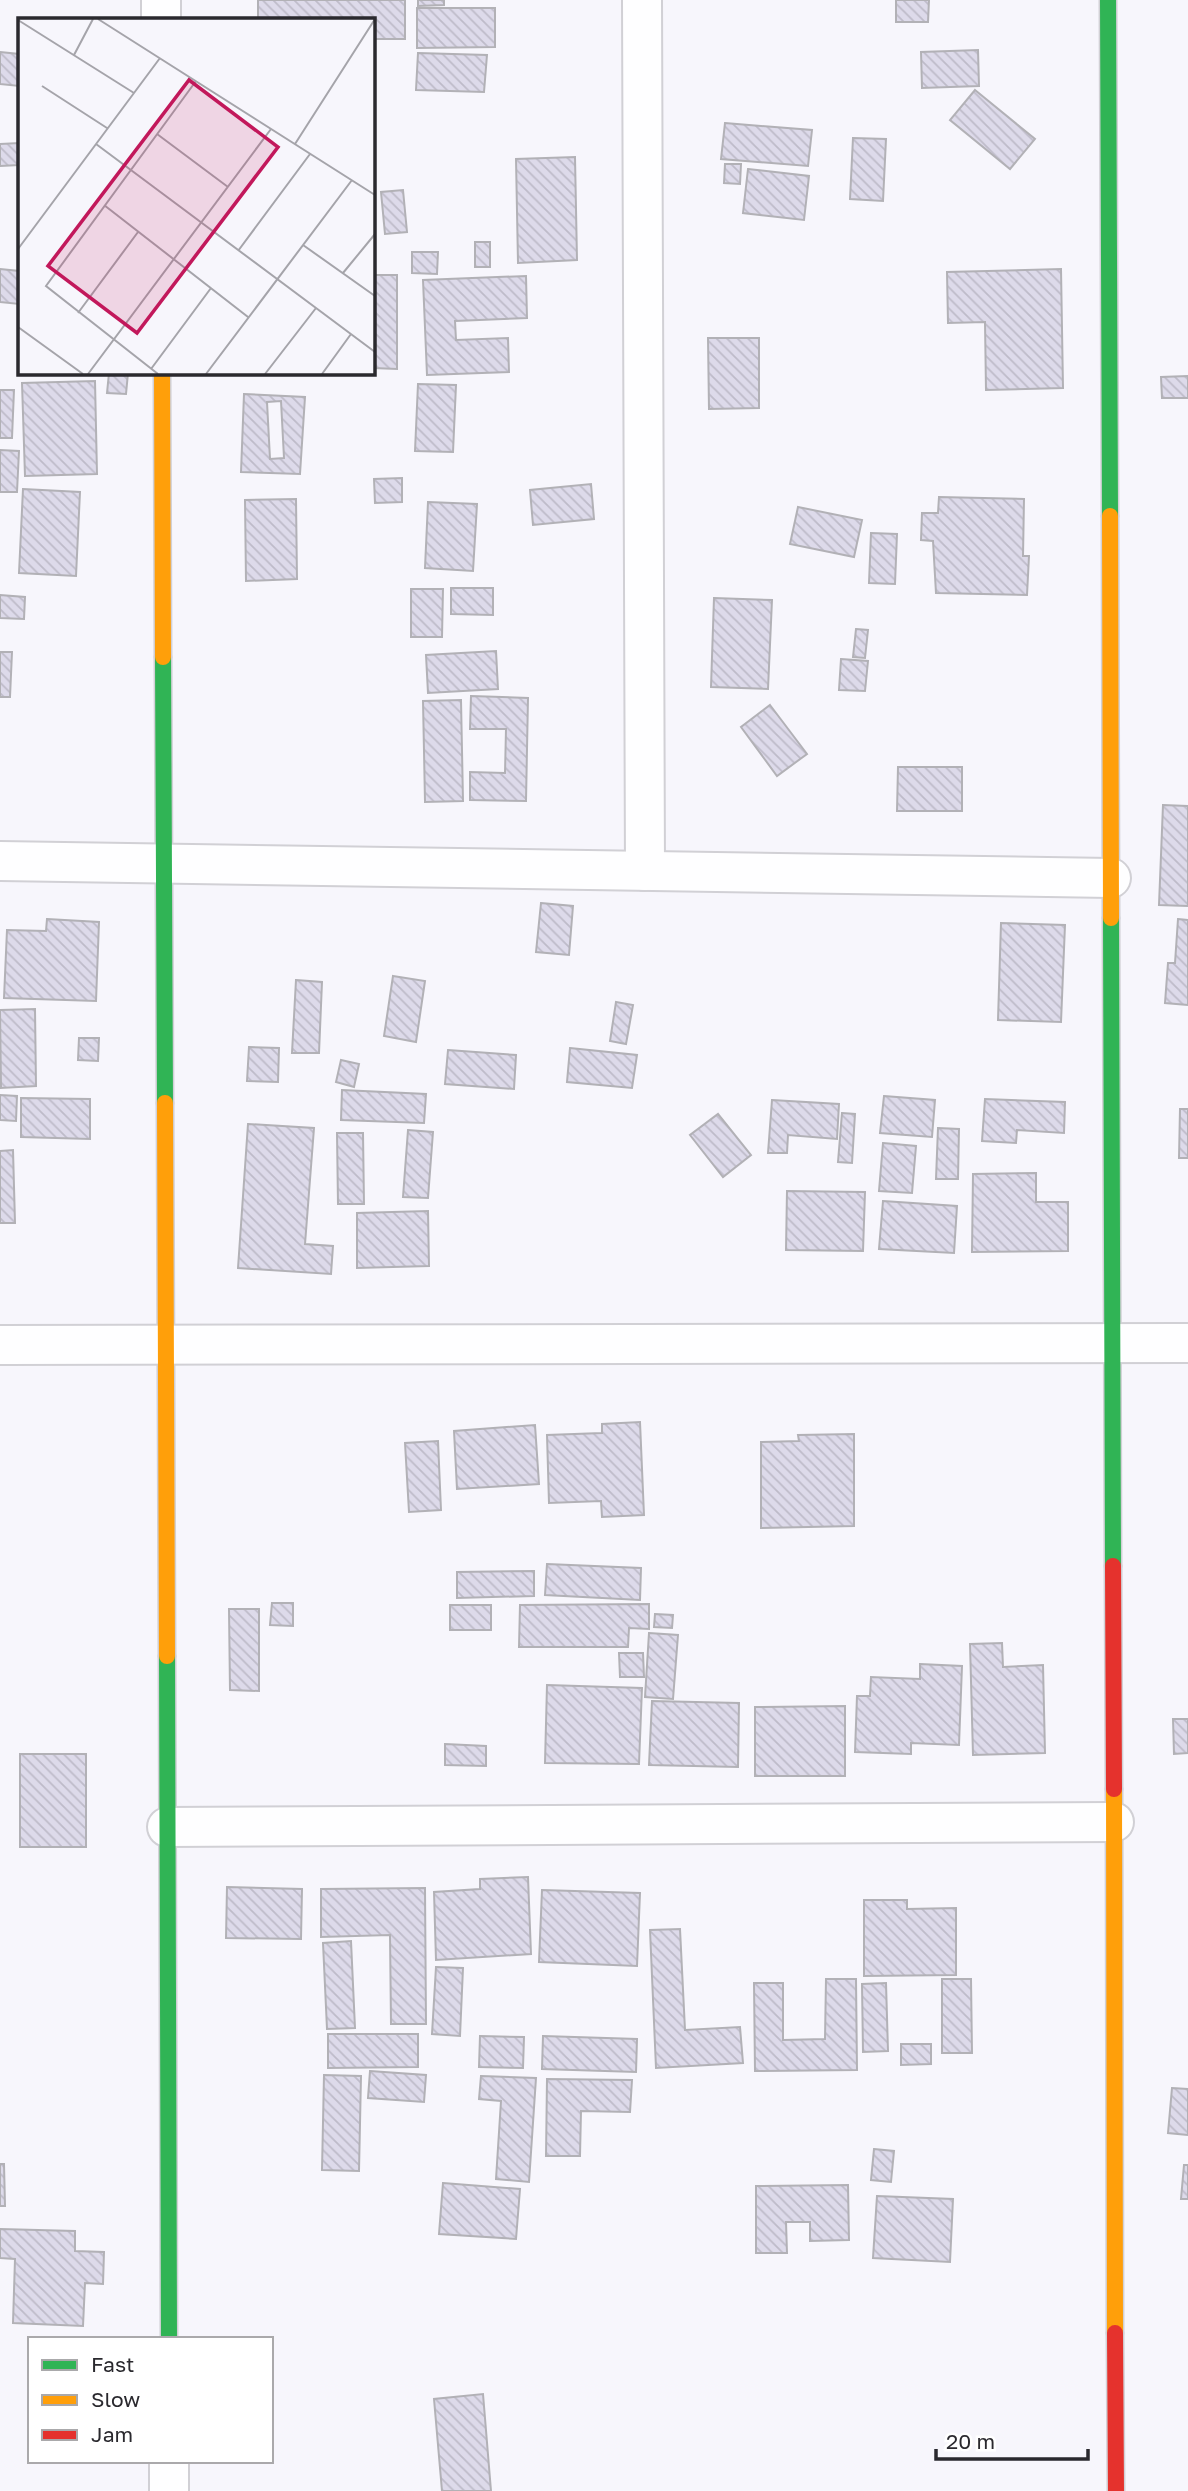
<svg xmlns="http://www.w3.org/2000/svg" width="1188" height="2491" viewBox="0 0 1188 2491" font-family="'Golos Text',sans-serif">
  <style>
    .building { fill: url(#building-back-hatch); stroke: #b2b1b6; stroke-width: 2; fill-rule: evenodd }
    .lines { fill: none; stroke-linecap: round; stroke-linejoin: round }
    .street-casing { stroke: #d1d0d5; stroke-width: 42 }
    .fast-casing { stroke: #d1d0d5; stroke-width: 19 }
    .slow-casing { stroke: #d1d0d5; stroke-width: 19 }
    .jam-casing { stroke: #d1d0d5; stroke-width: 19 }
    .street { stroke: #fefeff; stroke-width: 38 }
    .fast { stroke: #30b455; stroke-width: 16 }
    .slow { stroke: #ff9f0a; stroke-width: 16 }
    .jam { stroke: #e5322d; stroke-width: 16 }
    .inset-road { fill: none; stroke: #a5a4aa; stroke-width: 2 }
    .view { fill: #c2185b; fill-opacity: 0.15; stroke: #c2185b; stroke-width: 3.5 }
    .inset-edge { fill: none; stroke: #2a292e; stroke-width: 3.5 }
  </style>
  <defs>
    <pattern id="building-back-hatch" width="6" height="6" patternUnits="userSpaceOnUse" patternTransform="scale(1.75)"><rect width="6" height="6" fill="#dddaea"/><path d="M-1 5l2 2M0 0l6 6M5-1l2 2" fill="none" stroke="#bebbc9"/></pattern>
  </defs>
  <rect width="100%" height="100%" fill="#f7f6fc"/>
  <g class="building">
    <path d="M258 0H405V39H373V19H258Z"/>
    <path d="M418 0H444V5L418 6Z"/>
    <path d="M896 0H929L928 22H896Z"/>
    <path d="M417 8H495V47L417 48Z"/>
    <path d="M978 50 979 86 922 88 921 52Z"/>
    <path d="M0 52 19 54V86L0 84Z"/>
    <path d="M418 53 487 55 484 92 416 90Z"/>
    <path d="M975 90 1035 139 1010 169 950 120Z"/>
    <path d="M725 123 812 130 808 166 721 159Z"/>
    <path d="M853 138 886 139 883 201 850 199Z"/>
    <path d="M19 143V165L0 166V144Z"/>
    <path d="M575 157 577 260 518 263 516 159Z"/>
    <path d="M725 164H741L740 184 724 183Z"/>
    <path d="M748 169 809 176 804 220 743 213Z"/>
    <path d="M403 190 407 232 385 234 381 192Z"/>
    <rect x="475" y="242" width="15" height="25"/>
    <path d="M412 252H438L437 274 412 273Z"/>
    <path d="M0 269 19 271V304L0 302Z"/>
    <path d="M1061 269 1063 388 986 390 985 322 948 323 947 272Z"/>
    <path d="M373 275H397V369L373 368Z"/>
    <path d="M526 276 527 318 455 321 456 340 508 338 509 372 427 375 423 280Z"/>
    <path d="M708 338H759V408L709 409Z"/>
    <path d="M109 373H128L126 394 107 393Z"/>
    <path d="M1188 376V398H1162L1161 377Z"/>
    <path d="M95 381 97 474 25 476 22 383Z"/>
    <path d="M418 384 456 385 453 452 415 451Z"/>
    <path d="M0 390H14L12 438H0Z"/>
    <path d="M244 394 305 397 300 474 241 472ZM281 401 284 458 270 459 267 402Z"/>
    <path d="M0 450 19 451 17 492H0Z"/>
    <path d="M402 478V502L375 503 374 479Z"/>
    <path d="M591 484 594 519 533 525 530 490Z"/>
    <path d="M23 489 80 492 76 576 19 573Z"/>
    <path d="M939 497 1024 499 1023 556H1029L1027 595 936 593 933 541 921 540 922 513H938Z"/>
    <path d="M296 499 297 579 246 581 245 500Z"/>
    <path d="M428 502 477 504 473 571 425 568Z"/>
    <path d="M798 507 862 520 854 557 790 544Z"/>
    <path d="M871 533 897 534 895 584 869 583Z"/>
    <path d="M451 588H493V615L451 614Z"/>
    <path d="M411 589H443L442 637H411Z"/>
    <path d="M0 595 25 597 24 619 0 618Z"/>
    <path d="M714 598 772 600 768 689 711 687Z"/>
    <path d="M856 629 868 630 865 658 853 657Z"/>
    <path d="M496 651 498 689 428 693 426 655Z"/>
    <path d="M0 652H12L10 697H0Z"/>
    <path d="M841 659 868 661 865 691 839 690Z"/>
    <path d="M471 696 528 698 526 801 470 800V772L505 773 506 729H470Z"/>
    <path d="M461 700 463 801 425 802 423 701Z"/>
    <path d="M770 705 807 754 777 776 741 727Z"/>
    <path d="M898 767H962V811H897Z"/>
    <path d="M1163 805 1188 806V906L1159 905Z"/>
    <path d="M541 903 573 906 569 955 536 952Z"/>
    <path d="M47 919 99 922 96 1001 4 998 7 930 46 931Z"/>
    <path d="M1178 919 1188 920V1005L1165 1003 1168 963H1175Z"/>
    <path d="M1001 923 1065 925 1061 1022 998 1020Z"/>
    <path d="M393 976 425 981 416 1042 384 1036Z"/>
    <path d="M296 980 322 982 319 1053H292Z"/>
    <path d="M616 1002 633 1005 626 1044 610 1041Z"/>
    <path d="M35 1009 36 1086 1 1088 0 1010Z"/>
    <path d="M79 1038H99L98 1061 78 1060Z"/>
    <path d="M249 1047 279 1048 278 1082 247 1081Z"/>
    <path d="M570 1048 637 1055 632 1088 567 1082Z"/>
    <path d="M448 1050 516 1055 514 1089 445 1084Z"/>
    <path d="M341 1060 359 1064 354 1087 336 1082Z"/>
    <path d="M342 1090 426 1094 424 1123 341 1120Z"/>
    <path d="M0 1095 17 1096 16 1121 0 1120Z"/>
    <path d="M884 1096 935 1100 932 1137 880 1133Z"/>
    <path d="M21 1098 90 1099V1139L21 1137Z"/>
    <path d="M985 1099 1065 1102 1064 1133 1017 1130 1016 1143 982 1141Z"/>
    <path d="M772 1100 839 1104 837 1139 788 1135 787 1153H768Z"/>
    <path d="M1180 1109H1188V1158H1179Z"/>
    <path d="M842 1113 855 1114 852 1163 838 1162Z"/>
    <path d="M718 1114 751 1155 723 1177 690 1135Z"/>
    <path d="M248 1124 314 1128 305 1244 333 1246 331 1274 238 1268Z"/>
    <path d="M938 1128 959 1129 958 1179H936Z"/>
    <path d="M408 1130 433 1132 428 1198 403 1197Z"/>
    <path d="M337 1133H363L364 1204H338Z"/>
    <path d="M883 1143 916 1146 912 1193 879 1191Z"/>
    <path d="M13 1150 15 1223H0V1151Z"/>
    <path d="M1036 1173V1202H1068V1251L972 1252 973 1174Z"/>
    <path d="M787 1191 865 1192 863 1251 786 1250Z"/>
    <path d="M883 1201 957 1206 954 1253 879 1249Z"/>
    <path d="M428 1211 429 1266 357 1268V1213Z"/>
    <path d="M640 1422 644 1515 602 1517 601 1501 549 1503 547 1435 602 1433V1424Z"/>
    <path d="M535 1425 539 1484 457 1489 454 1431Z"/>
    <path d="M854 1434V1526L761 1528V1442L799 1441 798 1435Z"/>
    <path d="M438 1441 441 1510 409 1512 405 1443Z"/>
    <path d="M547 1564 641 1568 640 1600 545 1595Z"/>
    <path d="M534 1571V1596L457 1598V1572Z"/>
    <path d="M272 1603H293V1626L270 1625Z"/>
    <path d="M649 1604V1629L629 1628 628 1647H519L520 1605Z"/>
    <rect x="450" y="1605" width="41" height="25"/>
    <path d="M229 1609H259V1691L230 1690Z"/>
    <path d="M655 1614 673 1615 672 1628 654 1627Z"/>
    <path d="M649 1633 678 1635 673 1699 645 1697Z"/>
    <path d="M1002 1643 1003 1667 1043 1665 1045 1753 973 1755 970 1644Z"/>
    <path d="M619 1653H643L644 1677H620Z"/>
    <path d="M920 1664 962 1666 959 1745 911 1743V1754L855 1752 857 1696H870L871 1677 920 1679Z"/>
    <path d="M547 1685 642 1688 639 1764 545 1763Z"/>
    <path d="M652 1701 739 1703 738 1767 649 1765Z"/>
    <path d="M845 1706V1776H755V1707Z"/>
    <path d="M1173 1719H1188V1753L1174 1754Z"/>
    <path d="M445 1744 486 1746V1766L445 1765Z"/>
    <rect x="20" y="1754" width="66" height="93"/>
    <path d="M528 1877 531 1954 436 1960 434 1892 480 1889V1879Z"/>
    <path d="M227 1887 302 1889 301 1939 226 1938Z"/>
    <path d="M425 1888 426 2024H391L390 1935 321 1937V1889Z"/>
    <path d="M542 1890 640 1893 637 1966 539 1962Z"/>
    <path d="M864 1900H907V1909L956 1908V1975L864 1976Z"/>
    <path d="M680 1929 685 2030 740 2027 743 2063 656 2068 650 1930Z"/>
    <path d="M351 1941 355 2028 327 2029 323 1943Z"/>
    <path d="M436 1967 463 1968 460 2036 432 2034Z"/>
    <path d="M826 1979H856L857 2070 755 2071 754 1983H783V2040L825 2039Z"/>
    <path d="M942 1979H971L972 2053H942Z"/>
    <path d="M886 1983 888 2051 863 2052 862 1984Z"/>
    <path d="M328 2034H418V2067L328 2068Z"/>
    <path d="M480 2036 524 2037 523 2068 479 2067Z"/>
    <path d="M543 2036 637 2039 636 2072 542 2069Z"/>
    <path d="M901 2044H931V2064L901 2065Z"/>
    <path d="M370 2071 426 2075 424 2102 368 2098Z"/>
    <path d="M324 2075 361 2076 359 2171 322 2170Z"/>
    <path d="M481 2076 536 2078 529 2182 496 2179 501 2101 479 2099Z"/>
    <path d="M547 2079 632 2080 630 2112 581 2111 580 2156H546Z"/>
    <path d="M1172 2088 1188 2089V2135L1168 2133Z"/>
    <path d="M874 2149 894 2151 891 2182 871 2180Z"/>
    <path d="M0 2164H4L5 2206H0Z"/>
    <path d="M1184 2165H1188V2199H1181Z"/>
    <path d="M443 2183 520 2189 516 2239 439 2234Z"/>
    <path d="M848 2185 849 2240 810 2241V2222H786L787 2253H756V2186Z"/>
    <path d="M877 2196 953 2199 950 2262 873 2258Z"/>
    <path d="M0 2229 75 2231V2251L104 2252 103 2284 85 2283 83 2326 13 2323 15 2259 0 2258Z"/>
    <path d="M483 2394 491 2491H442L434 2399Z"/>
  </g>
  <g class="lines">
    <g class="street-casing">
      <g id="street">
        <path d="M161 0V19"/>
        <path d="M642 0 645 871"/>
        <path d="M0 861 1111 878"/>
        <path d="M0 1345 1188 1343"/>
        <path d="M167 1827 1114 1822"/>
        <path d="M169 2461V2491"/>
      </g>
    </g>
    <g class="fast-casing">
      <g id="fast">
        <path d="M1108 0 1110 516"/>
        <path d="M163 657 165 1103"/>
        <path d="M1111 918 1113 1566"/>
        <path d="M167 1656 169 2339"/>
      </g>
    </g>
    <g class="slow-casing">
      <g id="slow">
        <path d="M162 373 163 657"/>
        <path d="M1110 516 1111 918"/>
        <path d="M165 1103 167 1656"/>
        <path d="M1114 1789 1115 2333"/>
      </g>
    </g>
    <g class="jam-casing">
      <g id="jam">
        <path d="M1113 1566 1114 1789"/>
        <path d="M1115 2333 1116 2491"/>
      </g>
    </g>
    <use href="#street" class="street"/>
    <use href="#fast" class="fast"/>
    <use href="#slow" class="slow"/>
    <use href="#jam" class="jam"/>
  </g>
  <g transform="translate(18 18)">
    <rect width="357" height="357" fill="#f7f6fc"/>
    <path class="inset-road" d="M80 1 357 177M0 2 116 75M56 37 75 1M24 68 89 110M139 116 210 169M78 126 357 334M277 126 357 1M86 187 230 299M285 227 357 278M0 231 142 40M220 233 292 136M325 255 357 216M60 295 120 214M0 309 65 356M133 351 193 270M70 356 253 111M140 356 28 268 178 63M188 356 334 162M247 356 298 290M304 356 333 316"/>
    <path class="view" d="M171 62 260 129 119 315 30 248Z"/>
    <rect width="357" height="357" class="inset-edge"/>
  </g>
  <rect x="28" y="2337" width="245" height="126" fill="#ffffff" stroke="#aaa9ab" stroke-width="2"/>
  <rect x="42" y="2360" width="35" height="10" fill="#30b455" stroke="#aaa9ab" stroke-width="2"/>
  <text x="91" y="2372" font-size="21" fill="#2a292e">Fast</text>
  <rect x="42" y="2395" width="35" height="10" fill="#ff9f0a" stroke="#aaa9ab" stroke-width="2"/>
  <text x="91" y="2407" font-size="21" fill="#2a292e">Slow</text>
  <rect x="42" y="2430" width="35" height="10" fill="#e5322d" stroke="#aaa9ab" stroke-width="2"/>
  <text x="91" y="2442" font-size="21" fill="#2a292e">Jam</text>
  <path d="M936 2449v10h152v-10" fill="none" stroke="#2a292e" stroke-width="3.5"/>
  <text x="946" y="2449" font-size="21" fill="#2a292e" stroke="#ffffff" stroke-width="5" paint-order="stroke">20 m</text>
</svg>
